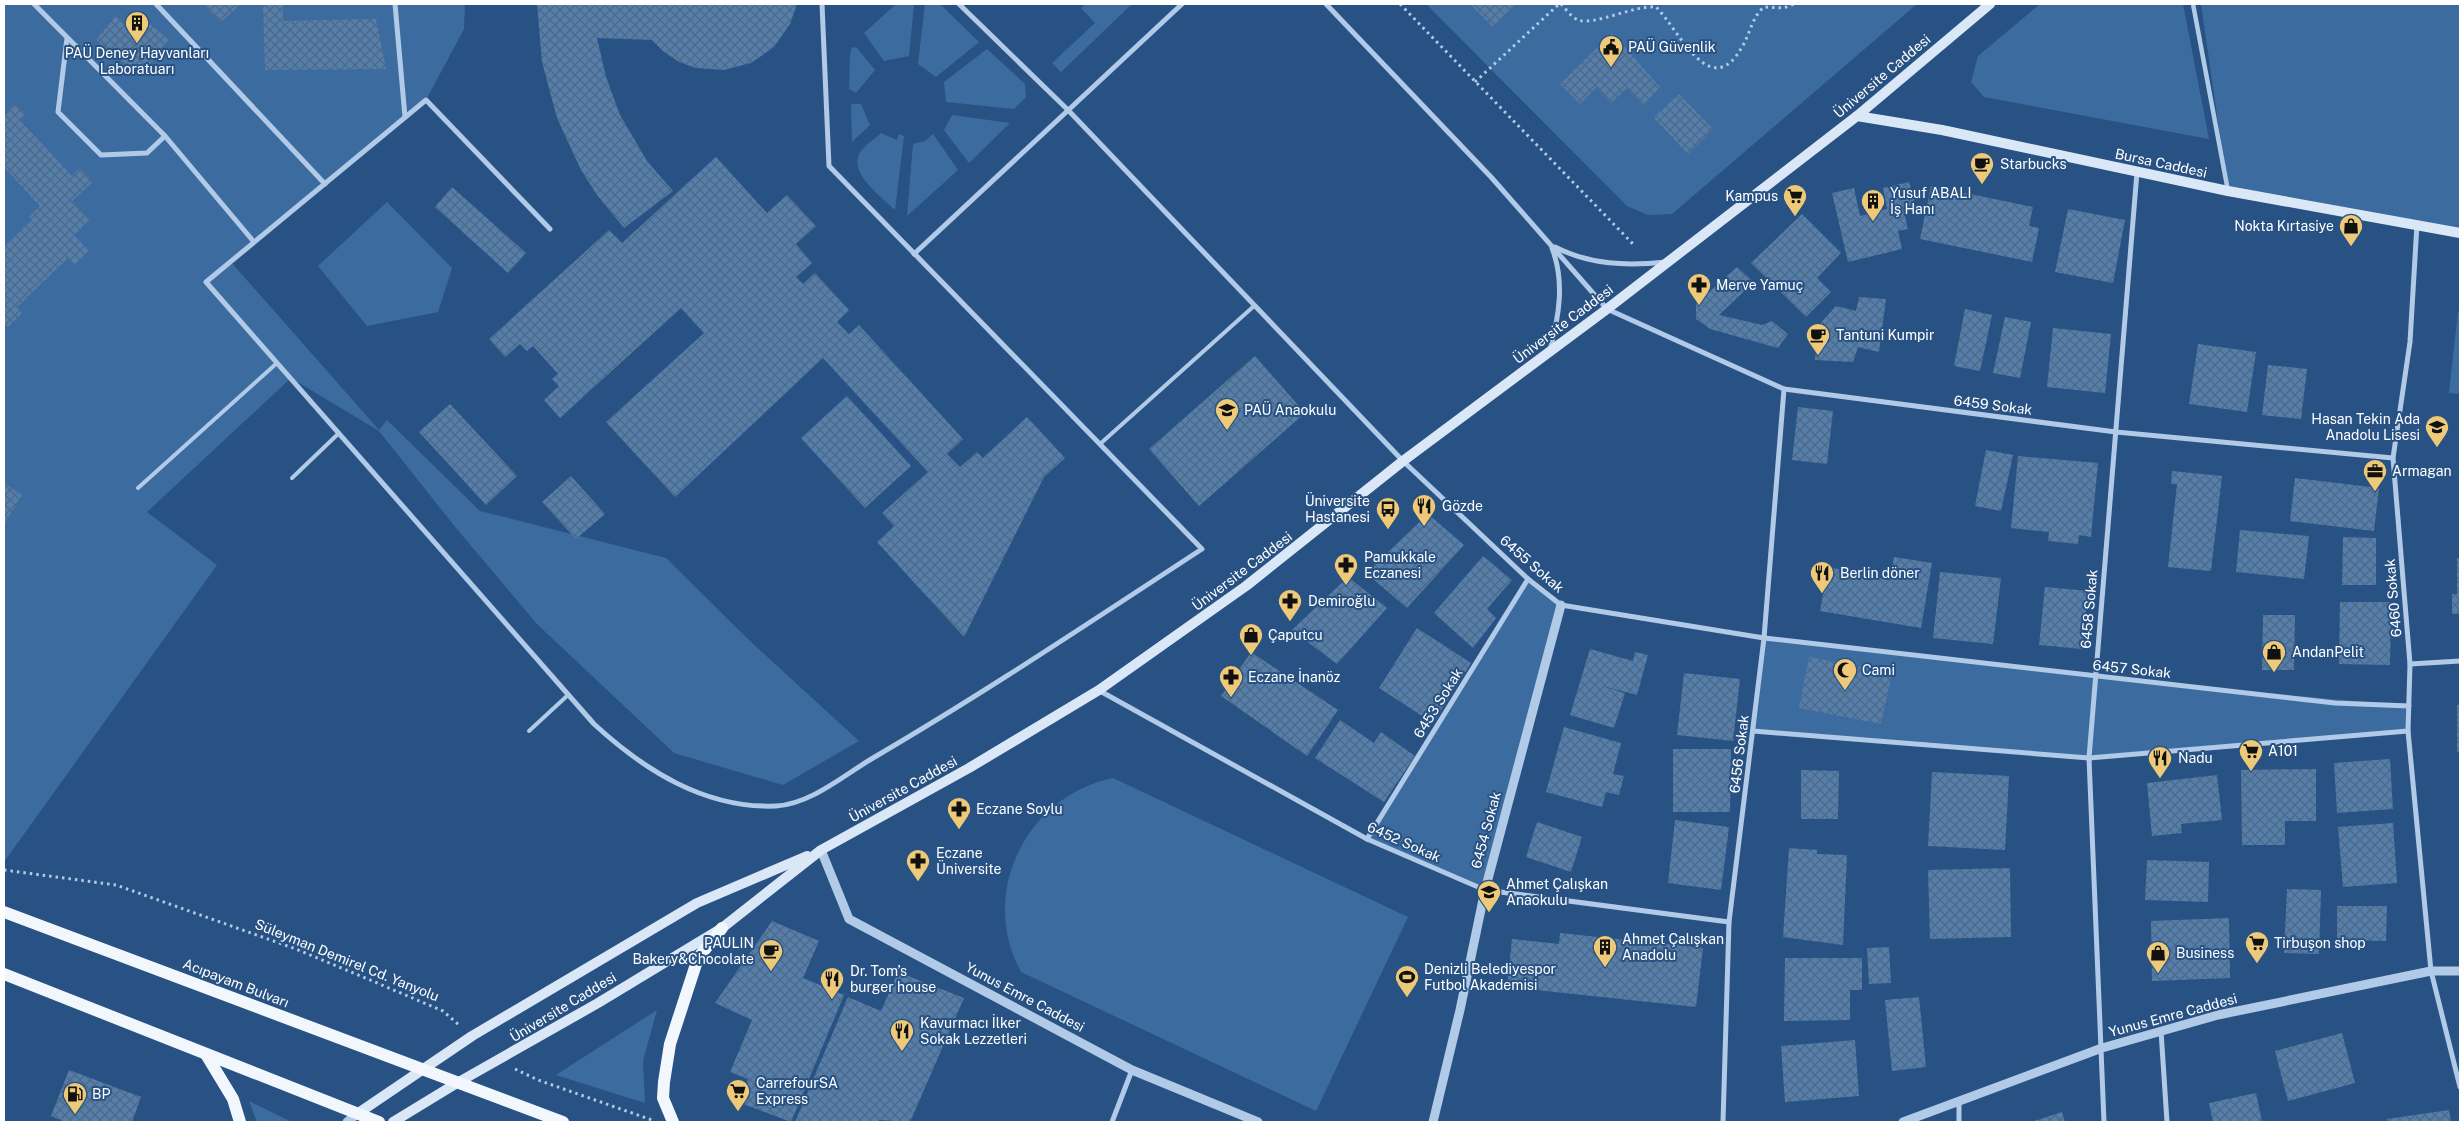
<svg xmlns="http://www.w3.org/2000/svg" width="2464" height="1126" viewBox="0 0 2464 1126" font-family="'Public Sans',sans-serif">
  <style>
    .green { fill: #3c6c9f }
    .building { fill: url(#building-cross-hatch) }
    .lines { fill: none; stroke-linecap: round; stroke-linejoin: round }
    .path { stroke: #b1cae7; stroke-width: 3; stroke-dasharray: 2.5 4; stroke-linecap: butt }
    .service { stroke: #b1cae7; stroke-width: 4 }
    .pedestrian { stroke: #b1cae7; stroke-width: 4.5 }
    .minor { stroke: #b1cae7; stroke-width: 5 }
    .tertiary { stroke: #b1cae7; stroke-width: 9 }
    .secondary { stroke: #dae7f6; stroke-width: 10 }
    .primary { stroke: #f2f7fd; stroke-width: 12 }
    .labels { text-anchor: middle; dominant-baseline: central; stroke-width: 4; stroke-linejoin: round; paint-order: stroke }
    .poi-label { font-size: 14px; fill: #fff; stroke: #285283; text-anchor: start }
    .street-label { font-size: 14px; fill: #fff; stroke: #285283 }
  </style>
  <defs>
    <pattern id="building-cross-hatch" width="8" height="8" patternUnits="userSpaceOnUse" patternTransform="scale(1.25)"><rect width="8" height="8" fill="#547eac"/><path d="M0 0l8 8M0 8l8-8" fill="none" stroke="#506881"/></pattern>
  </defs>
  <rect width="100%" height="100%" fill="#285283"/>
  <g class="green">
    <path d="M4 4H465L464 29 426 100 231 262 379 430 387 420 480 511 666 558 751 642 859 741 783 785 674 753 537 624 456 528 379 431 291 378 147 512 217 565 4 862Z"/>
    <path d="M896 4H914L909 56 884 61 864 33Z"/>
    <path d="M925 4H940L979 42 936 77 918 64Z"/>
    <path d="M1086 4H1132L1061 72 1052 63 1095 23 1081 8Z"/>
    <path d="M1426 4H1917L1672 214 1648 215 1627 206Z"/>
    <path d="M2040 4H2183L2209 139 1984 97 1971 82 1978 56Z"/>
    <path d="M2201 4H2460V234L2228 191Z"/>
    <path d="M852 47 857 48 875 70 856 93 849 89 850 54Z"/>
    <path d="M987 49 1025 84 1026 97 1014 109 946 102 944 82Z"/>
    <path d="M851 104H861L870 125 852 142Z"/>
    <path d="M952 115 1010 123 969 163 944 130Z"/>
    <path d="M881 133 897 140 899 134 904 136 895 210C882 197 846 172 861 151 866 144 875 139 881 133Z"/>
    <path d="M933 134 958 170 907 216 913 144 925 141Z"/>
    <path d="M387 202 452 268 438 312 367 326 318 266Z"/>
    <path d="M2458 311H2460V394L2449 393Z"/>
    <path d="M1528 579 1561 605 1485 890 1367 839Z"/>
    <path d="M1764 638 2094 677 2409 706 2408 731 2089 758 1753 731Z"/>
    <path d="M1113 778 1408 917 1316 1111 1021 972C978 893 1026 796 1113 778Z"/>
    <path d="M657 1010 643 1061 645 1103 556 1075Z"/>
    <path d="M249 1101 292 1122H257Z"/>
  </g>
  <g class="building">
    <path d="M203 4H241L221 22Z"/>
    <path d="M263 4H283V21L376 19 386 69 265 70Z"/>
    <path d="M537 4H797L790 24 774 47 751 63 724 70 696 68 679 62 663 51 652 40 597 38 606 77 620 115 647 161 673 191 624 228 597 195 581 170 557 118 542 62Z"/>
    <path d="M1470 4H1513L1515 5 1493 27Z"/>
    <path d="M135 12 169 40 140 76 96 40 116 16 125 24Z"/>
    <path d="M1612 33 1660 87 1643 105 1627 88 1611 103 1597 87 1580 104 1560 84Z"/>
    <path d="M1679 94 1713 129 1688 154 1654 118Z"/>
    <path d="M15 104 25 114 20 120 72 176 80 168 93 182 72 201 90 220 74 235 89 251 74 265 68 258 17 307 22 313 8 327 4 323V247L32 220 29 217 40 206 4 167V115Z"/>
    <path d="M716 157 767 213 787 195 816 226 796 244 812 263 796 277 803 284 815 273 849 310 837 322 849 334 859 325 963 439 947 454 960 467 977 452 983 458 1027 417 1065 458 1044 477 964 637 877 542 894 526 882 513 928 472 823 358 675 497 606 422 704 333 681 308 560 418 544 400 559 386 552 379 558 374 533 346 527 351 520 344 505 357 489 339 609 230 622 243Z"/>
    <path d="M1909 182 1915 205 1903 208 1908 229 1898 231 1902 249 1848 262 1832 193 1854 188 1860 216 1887 209 1883 188Z"/>
    <path d="M1931 186 2033 207 2029 226 2039 228 2032 262 1920 239Z"/>
    <path d="M452 187 526 253 508 273 435 207Z"/>
    <path d="M2068 209 2125 220 2113 283 2055 272Z"/>
    <path d="M1802 214 1841 253 1817 278 1831 292 1806 317 1751 263Z"/>
    <path d="M1737 267 1754 282 1719 315 1762 325 1772 321 1788 334 1778 348 1710 329 1696 319V304Z"/>
    <path d="M1859 297 1886 299 1879 352 1858 347 1853 362 1815 360 1817 327 1836 306 1856 311Z"/>
    <path d="M1965 309 1992 315 1980 371 1954 366Z"/>
    <path d="M2005 317 2031 322 2020 378 1993 373Z"/>
    <path d="M2053 328 2111 334 2105 393 2047 387Z"/>
    <path d="M2198 344 2256 352 2247 412 2189 404Z"/>
    <path d="M1255 356 1305 413 1199 506 1149 449Z"/>
    <path d="M2268 365 2307 369 2301 419 2262 415Z"/>
    <path d="M847 396 911 466 865 508 801 438Z"/>
    <path d="M450 404 517 476 486 505 419 432Z"/>
    <path d="M1798 407 1833 411 1827 464 1792 460Z"/>
    <path d="M1986 450 2013 455 2001 511 1975 506Z"/>
    <path d="M2018 456 2098 463 2091 537 2079 535 2078 544 2048 541 2049 532 2011 528Z"/>
    <path d="M2172 471 2222 476 2211 571 2168 567 2177 484H2171Z"/>
    <path d="M571 476 605 514 576 539 542 502Z"/>
    <path d="M2295 478 2379 488 2374 531 2290 521Z"/>
    <path d="M4 483 22 495 4 524Z"/>
    <path d="M1428 514 1464 545 1407 608 1366 573Z"/>
    <path d="M2240 530 2309 536 2304 579 2236 572Z"/>
    <path d="M2343 537 2376 538V585H2342Z"/>
    <path d="M1483 556 1512 580 1487 609 1496 618 1473 648 1434 613Z"/>
    <path d="M1894 557 1932 563 1921 628 1820 611 1828 567 1890 580Z"/>
    <path d="M2457 558H2460V614H2452V594H2457Z"/>
    <path d="M1940 572 2001 578 1993 644 1933 638Z"/>
    <path d="M1348 577 1387 608 1337 664 1292 630Z"/>
    <path d="M2045 587 2088 591 2082 649 2039 645Z"/>
    <path d="M2340 602H2391L2390 665 2339 664Z"/>
    <path d="M2263 615H2295L2294 670H2262Z"/>
    <path d="M1417 628 1471 663 1433 723 1379 688Z"/>
    <path d="M1590 649 1633 661 1635 652 1648 655 1637 695 1599 685 1625 693 1614 728 1570 715Z"/>
    <path d="M1251 652 1338 710 1307 756 1221 696Z"/>
    <path d="M1809 657 1892 673 1881 724 1799 708Z"/>
    <path d="M1684 673 1740 679 1733 741 1677 735Z"/>
    <rect x="2457" y="705" width="3" height="47"/>
    <path d="M1340 720 1374 743 1381 732 1415 756 1384 802 1315 758Z"/>
    <path d="M1564 727 1621 743 1613 774 1624 776 1619 795 1606 792 1602 807 1546 792Z"/>
    <path d="M1673 749H1731L1730 812H1673Z"/>
    <path d="M2390 759 2393 809 2337 813 2334 763Z"/>
    <path d="M2316 769V821H2285V845H2242L2241 770Z"/>
    <path d="M1801 770 1839 771 1838 819H1801Z"/>
    <path d="M1932 772 2009 776 2005 850 1928 846Z"/>
    <path d="M2217 775 2222 820 2181 824 2182 833 2152 836 2147 783Z"/>
    <path d="M1675 820 1729 827 1721 890 1668 883Z"/>
    <path d="M1537 822 1582 837 1571 872 1526 857Z"/>
    <path d="M2393 823 2397 883 2343 887 2338 827Z"/>
    <path d="M1789 848 1817 850V854L1847 855 1843 945 1783 937Z"/>
    <path d="M2147 860 2209 862 2208 902 2145 900Z"/>
    <path d="M2010 868 2011 937 1930 939 1928 870Z"/>
    <path d="M2287 889 2321 890 2319 954 2284 953Z"/>
    <path d="M2337 906H2387L2386 941 2337 940Z"/>
    <path d="M2229 918 2230 978 2152 981 2151 921Z"/>
    <path d="M772 921 819 941 803 978 844 995 791 1122 738 1102 748 1079 730 1072 752 1020 715 1003Z"/>
    <path d="M1560 933 1703 948 1696 1007 1507 987 1512 939 1559 944Z"/>
    <path d="M1889 947 1891 983 1869 984 1867 948Z"/>
    <path d="M1785 958H1862V990H1850V1020L1784 1021Z"/>
    <path d="M898 972 964 998 910 1122 879 1120V1122H795L848 997 881 1011Z"/>
    <path d="M1919 997 1926 1067 1892 1071 1885 1000Z"/>
    <path d="M2342 1033 2355 1083 2288 1101 2275 1051Z"/>
    <path d="M1855 1040 1859 1096 1785 1102 1781 1046Z"/>
    <path d="M69 1070 141 1097 132 1122H65L51 1116Z"/>
    <path d="M2256 1093 2262 1122H2213L2209 1103Z"/>
    <path d="M2449 1110 2451 1122H2388L2387 1119Z"/>
    <path d="M2062 1112 2065 1122H2031Z"/>
  </g>
  <g class="lines">
    <g class="path">
      <path d="M1400 4 1634 245"/>
      <path d="M1561 4C1566 9 1571 17 1578 20 1594 26 1634 5 1656 7 1678 28 1710 104 1742 47 1750 34 1752 17 1764 7L1784 8 1794 4"/>
      <path d="M1475 82 1559 4"/>
      <path d="M4 870 116 885 296 949 363 977 443 1011 459 1025"/>
      <path d="M515 1069 538 1080 652 1120"/>
    </g>
    <g class="service">
      <path d="M1100 444 1254 306"/>
      <path d="M292 478 338 434"/>
      <path d="M138 488 277 363"/>
      <path d="M529 731 568 695"/>
    </g>
    <path class="pedestrian" d="M2193 4 2228 191"/>
    <g class="minor">
      <path d="M34 4 165 136 254 242"/>
      <path d="M156 4 325 184"/>
      <path d="M395 4 405 117"/>
      <path d="M959 4 1068 110 1403 461 1528 579 1561 605 1764 638 2335 703 2409 706"/>
      <path d="M1326 4 1491 177 1607 309 1784 389 2116 432 2393 458"/>
      <path d="M67 38 58 112 101 155 147 153 165 136"/>
      <path d="M2417 224 2410 342 2393 458 2410 664 2408 731 2431 971 2460 1087"/>
      <path d="M550 229 426 100 206 282 594 724C644 770 705 809 776 806 811 804 844 775 873 758 986 692 1093 620 1202 549L829 166 822 4"/>
      <path d="M1555 247C1590 265 1627 266 1666 262"/>
      <path d="M914 254 1182 4"/>
      <path d="M1550 350C1559 316 1565 282 1552 248"/>
      <path d="M2410 664 2460 661"/>
      <path d="M1100 691 1367 839 1485 890 1729 922"/>
      <path d="M1753 731 2089 758 2408 731"/>
      <path d="M1367 839 1528 579"/>
      <path d="M2161 1031 2167 1122"/>
      <path d="M1112 1122 1132 1070"/>
      <path d="M1723 1122 1729 922 1764 638 1784 389"/>
      <path d="M1959 1122V1103"/>
      <path d="M2104 1122 2089 758 2137 172"/>
    </g>
    <g class="tertiary">
      <path d="M821 850 849 919 1132 1070 1258 1122"/>
      <path d="M347 1122 357 1114"/>
      <path d="M1433 1122 1460 1010 1485 890 1561 605"/>
      <path d="M1903 1122 2102 1048 2218 1015 2431 971H2460"/>
    </g>
    <g class="secondary">
      <path d="M1857 116 1942 130 2228 191 2460 233"/>
      <path d="M357 1114 472 1036 697 903 807 856"/>
      <path d="M393 1122 457 1083 598 1003 722 928 821 850 969 768 1099 690 1246 586 1403 461 1607 309 1857 116 1990 4"/>
    </g>
    <g class="primary">
      <path d="M4 912 563 1122"/>
      <path d="M4 974 379 1122"/>
      <path d="M207 1056 233 1099 240 1122"/>
      <path d="M673 1122 663 1098 664 1082 670 1044 698 958 722 928"/>
    </g>
  </g>
  <defs>
    <g id="building-pin" transform="scale(1.25)"><path d="M0 17L-7.5 6A9.5 9.5 0 1 1 7.5 6Z" fill="#eec977" stroke="#285283"/><path d="M-4-6H4V6H1V3H-1V6H-4ZM-2.5-4.3h1.7v1.8h-1.7ZM.8-4.3h1.7v1.8H.8ZM-2.5-1h1.7V.8h-1.7ZM.8-1h1.7V.8H.8Z" fill="#111"/></g>
    <g id="civic-pin" transform="scale(1.25)"><path d="M0 17L-7.5 6A9.5 9.5 0 1 1 7.5 6Z" fill="#eec977" stroke="#285283"/><path d="M-.6-6.5H3V-4.5H.6V-3L4-1V1h2V6H-6V1h2V-1L-.6-3ZM-1.2 2.5V6h2.4V2.5Z" fill="#111"/></g>
    <g id="cafe-pin" transform="scale(1.25)"><path d="M0 17L-7.5 6A9.5 9.5 0 1 1 7.5 6Z" fill="#eec977" stroke="#285283"/><path d="M-5.5-4.5H6V0H3Q3 3.5 0 3.5H-2.5Q-5.5 3.5-5.5 0ZM3-3.2v2h1.7v-2ZM-6 4.5H4V6H-6Z" fill="#111"/></g>
    <g id="supermarket-pin" transform="scale(1.25)"><path d="M0 17L-7.5 6A9.5 9.5 0 1 1 7.5 6Z" fill="#eec977" stroke="#285283"/><path d="M-6-5.5h2.5l.6 2H6L4.5 2H-2.5L-4.4-4H-6ZM-1.5 3.2a1.3 1.3 0 1 0 .1 0ZM3 3.2a1.3 1.3 0 1 0 .1 0Z" fill="#111"/></g>
    <g id="shop-pin" transform="scale(1.25)"><path d="M0 17L-7.5 6A9.5 9.5 0 1 1 7.5 6Z" fill="#eec977" stroke="#285283"/><path d="M-5-2.5h2.3a2.7 3.5 0 0 1 5.4 0H5L5.5 6h-11ZM-1.5-2.5h3a1.5 2.3 0 0 0-3 0Z" fill="#111"/></g>
    <g id="pharmacy-pin" transform="scale(1.25)"><path d="M0 17L-7.5 6A9.5 9.5 0 1 1 7.5 6Z" fill="#eec977" stroke="#285283"/><path d="M-2-6h4v4h4v4h-4v4h-4v-4h-4v-4h4Z" fill="#111"/></g>
    <g id="school-pin" transform="scale(1.25)"><path d="M0 17L-7.5 6A9.5 9.5 0 1 1 7.5 6Z" fill="#eec977" stroke="#285283"/><path d="M0-5L7-2L0 1L-7-2ZM-4 1L0 2.5L4 1V4Q0 6-4 4Z" fill="#111"/></g>
    <g id="office-pin" transform="scale(1.25)"><path d="M0 17L-7.5 6A9.5 9.5 0 1 1 7.5 6Z" fill="#eec977" stroke="#285283"/><path d="M-6-3h4V-5.5h4V-3h4V5H-6ZM-1-4.5V-3h2v-1.5ZM-6 0V1H6V0Z" fill="#111"/></g>
    <g id="restaurant-pin" transform="scale(1.25)"><path d="M0 17L-7.5 6A9.5 9.5 0 1 1 7.5 6Z" fill="#eec977" stroke="#285283"/><path d="M-5-6h1v4h1v-4h1v4h1v-4h1v5L-1.5 .5V6h-2V.5L-5-1ZM5-6V6H3V1.5H1.5Q1.5-4 5-6Z" fill="#111"/></g>
    <g id="bus-pin" transform="scale(1.25)"><path d="M0 17L-7.5 6A9.5 9.5 0 1 1 7.5 6Z" fill="#eec977" stroke="#285283"/><path d="M-5-6H5V4H4V6H2V4H-2V6H-4V4H-5ZM-3.5-4V0h7V-4ZM-3.5 1.2v1.5H-2V1.2ZM2 1.2v1.5H3.5V1.2Z" fill="#111"/></g>
    <g id="mosque-pin" transform="scale(1.25)"><path d="M0 17L-7.5 6A9.5 9.5 0 1 1 7.5 6Z" fill="#eec977" stroke="#285283"/><path d="M3.5-4.9A6 6 0 1 0 3.5 4.9A5 5 0 1 1 3.5-4.9Z" fill="#111"/></g>
    <g id="stadium-pin" transform="scale(1.25)"><path d="M0 17L-7.5 6A9.5 9.5 0 1 1 7.5 6Z" fill="#eec977" stroke="#285283"/><path d="M0-5a6.5 5 0 1 0 0 10a6.5 5 0 1 0 0-10ZM-3.5-1.8h7v3.6h-7Z" fill="#111"/></g>
    <g id="fuel-pin" transform="scale(1.25)"><path d="M0 17L-7.5 6A9.5 9.5 0 1 1 7.5 6Z" fill="#eec977" stroke="#285283"/><path d="M-5.5-6h7V0h2V4h1.3V-2.5L3-4.5l.8-.8L6-3V5H2.5V1h-1V6h-7ZM-4.2-4.7v3.2H.2V-4.7Z" fill="#111"/></g>
  </defs>
  <g fill-rule="evenodd">
    <use href="#building-pin" x="137" y="23"/>
    <use href="#civic-pin" x="1611" y="47"/>
    <use href="#cafe-pin" x="1982" y="164"/>
    <use href="#supermarket-pin" x="1795" y="196"/>
    <use href="#building-pin" x="1873" y="201"/>
    <use href="#shop-pin" x="2351" y="226"/>
    <use href="#pharmacy-pin" x="1699" y="285"/>
    <use href="#cafe-pin" x="1818" y="335"/>
    <use href="#school-pin" x="1227" y="410"/>
    <use href="#school-pin" x="2437" y="427"/>
    <use href="#office-pin" x="2375" y="471"/>
    <use href="#restaurant-pin" x="1424" y="506"/>
    <use href="#bus-pin" x="1388" y="509"/>
    <use href="#pharmacy-pin" x="1346" y="565"/>
    <use href="#restaurant-pin" x="1822" y="573"/>
    <use href="#pharmacy-pin" x="1290" y="601"/>
    <use href="#shop-pin" x="1251" y="635"/>
    <use href="#shop-pin" x="2274" y="652"/>
    <use href="#mosque-pin" x="1845" y="670"/>
    <use href="#pharmacy-pin" x="1231" y="677"/>
    <use href="#supermarket-pin" x="2251" y="751"/>
    <use href="#restaurant-pin" x="2160" y="758"/>
    <use href="#pharmacy-pin" x="959" y="809"/>
    <use href="#pharmacy-pin" x="918" y="861"/>
    <use href="#school-pin" x="1489" y="892"/>
    <use href="#supermarket-pin" x="2257" y="943"/>
    <use href="#building-pin" x="1605" y="947"/>
    <use href="#cafe-pin" x="771" y="951"/>
    <use href="#shop-pin" x="2158" y="953"/>
    <use href="#stadium-pin" x="1407" y="977"/>
    <use href="#restaurant-pin" x="832" y="979"/>
    <use href="#restaurant-pin" x="902" y="1031"/>
    <use href="#supermarket-pin" x="738" y="1091"/>
    <use href="#fuel-pin" x="75" y="1094"/>
  </g>
  <g class="labels">
    <g class="poi-label">
      <text x="1628" y="47">PAÜ Güvenlik</text>
      <text x="137" y="53" text-anchor="middle">PAÜ Deney Hayvanları<tspan x="137" dy="16">Laboratuarı</tspan></text>
      <text x="2000" y="164">Starbucks</text>
      <text x="1890" y="193">Yusuf ABALI<tspan x="1890" dy="16">İş Hanı</tspan></text>
      <text x="1778" y="196" text-anchor="end">Kampus</text>
      <text x="2334" y="226" text-anchor="end">Nokta Kırtasiye</text>
      <text x="1716" y="285">Merve Yamuç</text>
      <text x="1836" y="335">Tantuni Kumpir</text>
      <text x="1244" y="410">PAÜ Anaokulu</text>
      <text x="2420" y="419" text-anchor="end">Hasan Tekin Ada<tspan x="2420" dy="16">Anadolu Lisesi</tspan></text>
      <text x="2392" y="471">Armagan</text>
      <text x="1370" y="501" text-anchor="end">Üniversite<tspan x="1370" dy="16">Hastanesi</tspan></text>
      <text x="1442" y="506">Gözde</text>
      <text x="1364" y="557">Pamukkale<tspan x="1364" dy="16">Eczanesi</tspan></text>
      <text x="1840" y="573">Berlin döner</text>
      <text x="1308" y="601">Demiroğlu</text>
      <text x="1268" y="635">Çaputcu</text>
      <text x="2292" y="652">AndanPelit</text>
      <text x="1862" y="670">Cami</text>
      <text x="1248" y="677">Eczane İnanöz</text>
      <text x="2268" y="751">A101</text>
      <text x="2178" y="758">Nadu</text>
      <text x="976" y="809">Eczane Soylu</text>
      <text x="936" y="853">Eczane<tspan x="936" dy="16">Üniversite</tspan></text>
      <text x="1506" y="884">Ahmet Çalışkan<tspan x="1506" dy="16">Anaokulu</tspan></text>
      <text x="1622" y="939">Ahmet Çalışkan<tspan x="1622" dy="16">Anadolu</tspan></text>
      <text x="754" y="943" text-anchor="end">PAULIN<tspan x="754" dy="16">Bakery&amp;Chocolate</tspan></text>
      <text x="2274" y="943">Tirbuşon shop</text>
      <text x="2176" y="953">Business</text>
      <text x="1424" y="969">Denizli Belediyespor<tspan x="1424" dy="16">Futbol Akademisi</tspan></text>
      <text x="850" y="971">Dr. Tom’s<tspan x="850" dy="16">burger house</tspan></text>
      <text x="920" y="1023">Kavurmacı İlker<tspan x="920" dy="16">Sokak Lezzetleri</tspan></text>
      <text x="756" y="1083">CarrefourSA<tspan x="756" dy="16">Express</tspan></text>
      <text x="92" y="1094">BP</text>
    </g>
    <g class="street-label">
      <text transform="translate(1882 76) rotate(-40)">Üniversite Caddesi</text>
      <text transform="translate(2161 163) rotate(12)">Bursa Caddesi</text>
      <text transform="translate(1563 324) rotate(-37)">Üniversite Caddesi</text>
      <text transform="translate(1993 405) rotate(7)">6459 Sokak</text>
      <text transform="translate(1532 564) rotate(41)">6455 Sokak</text>
      <text transform="translate(1242 571) rotate(-37)">Üniversite Caddesi</text>
      <text transform="translate(2393 598) rotate(-95)">6460 Sokak</text>
      <text transform="translate(2089 609) rotate(-85)">6458 Sokak</text>
      <text transform="translate(2132 669) rotate(6)">6457 Sokak</text>
      <text transform="translate(1438 703) rotate(-58)">6453 Sokak</text>
      <text transform="translate(1739 754) rotate(-83)">6456 Sokak</text>
      <text transform="translate(903 789) rotate(-29)">Üniversite Caddesi</text>
      <text transform="translate(1486 830) rotate(-75)">6454 Sokak</text>
      <text transform="translate(1404 842) rotate(24)">6452 Sokak</text>
      <text transform="translate(347 960) rotate(22)">Süleyman Demirel Cd. Yanyolu</text>
      <text transform="translate(236 983) rotate(21)">Acıpayam Bulvarı</text>
      <text transform="translate(1025 997) rotate(28)">Yunus Emre Caddesi</text>
      <text transform="translate(563 1007) rotate(-31)">Üniversite Caddesi</text>
      <text transform="translate(2173 1015) rotate(-15)">Yunus Emre Caddesi</text>
    </g>
  </g>
  <rect width="2464" height="1126" fill="none" stroke="#ffffff" stroke-width="10"/>
</svg>
